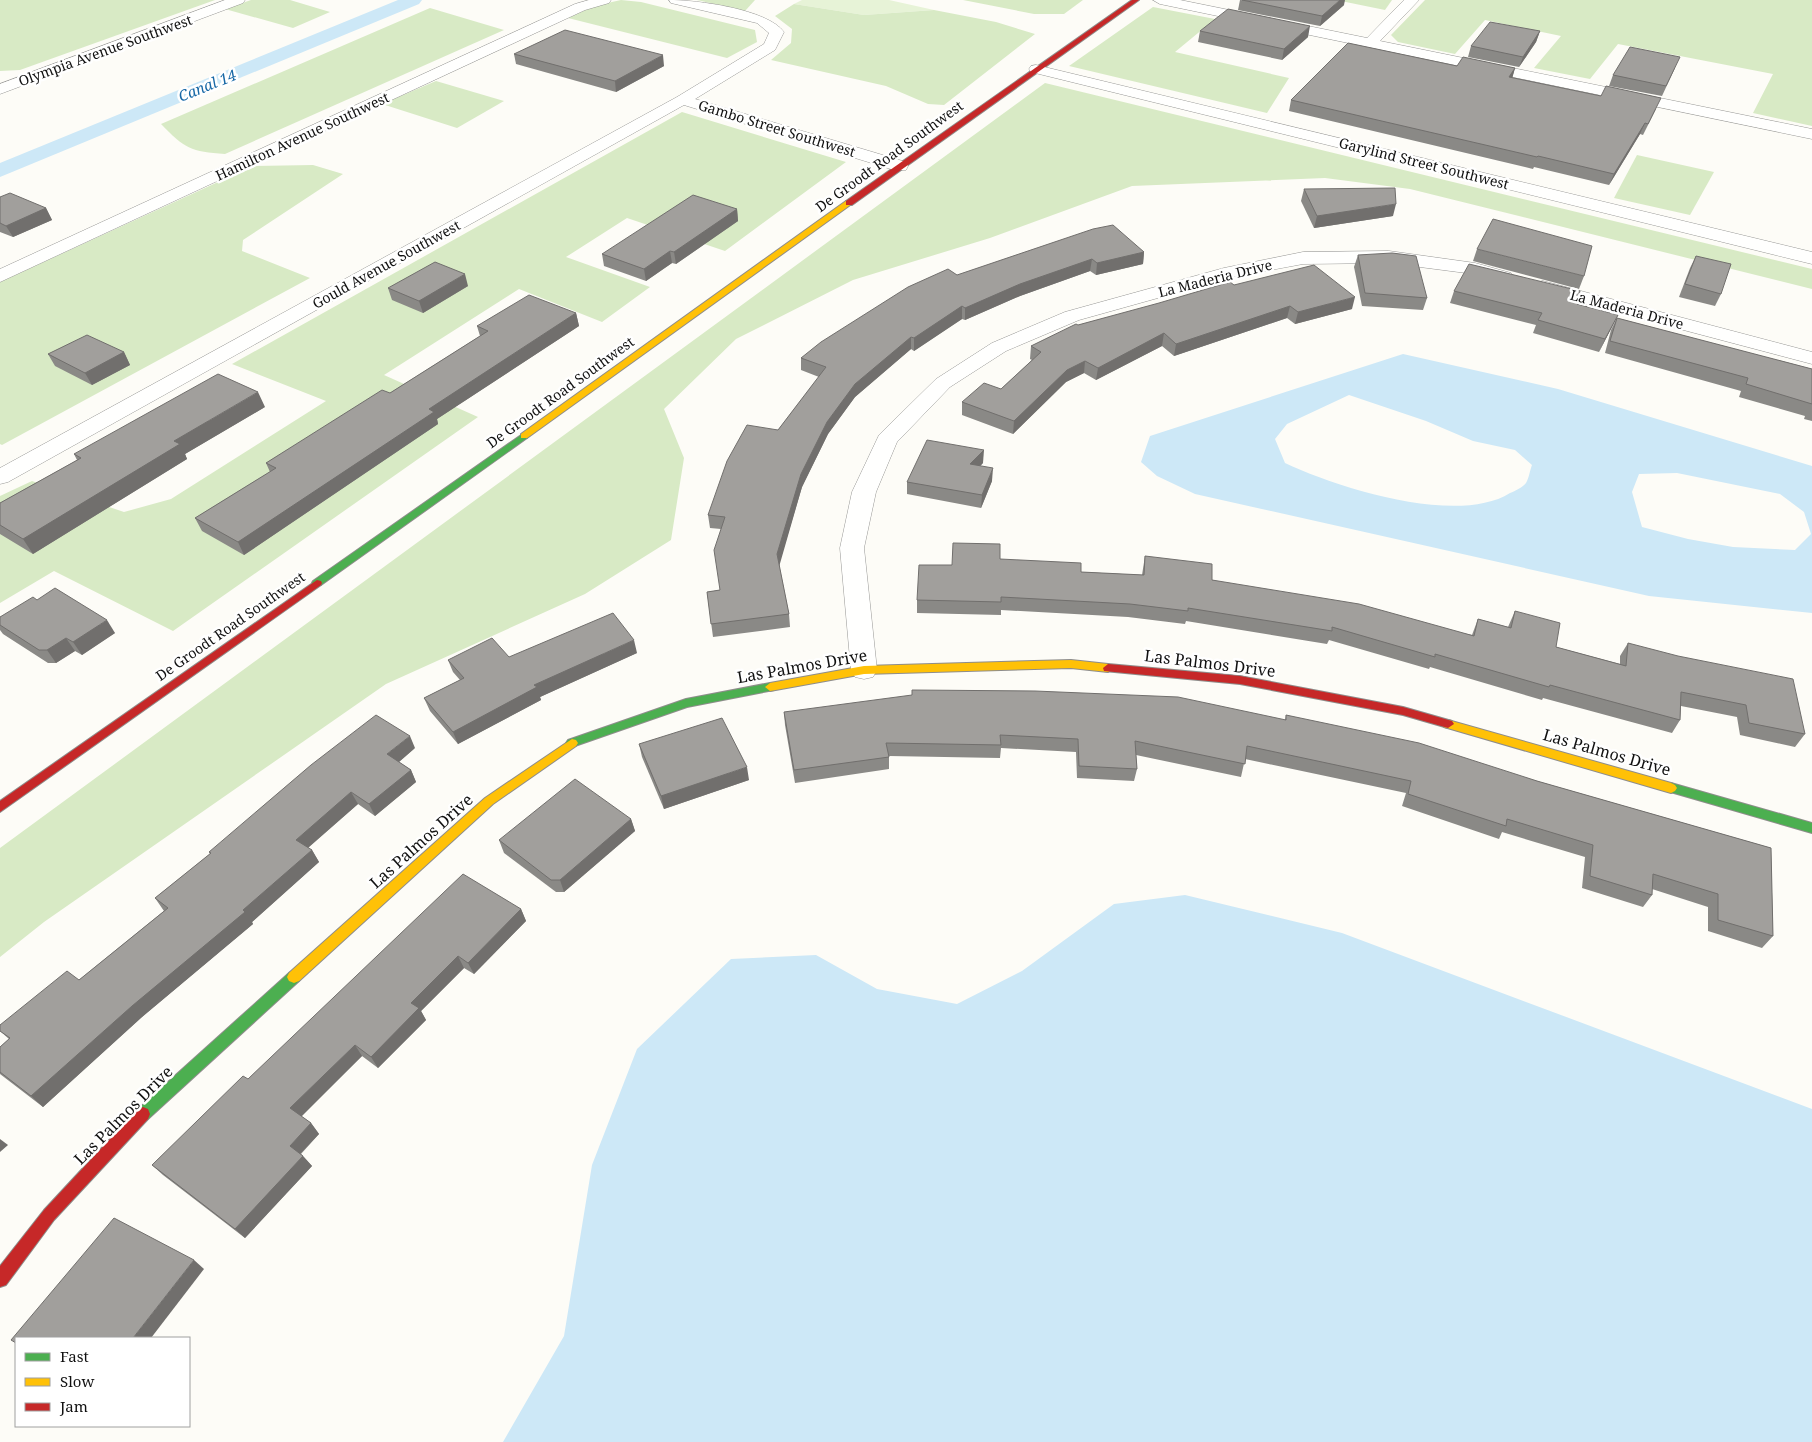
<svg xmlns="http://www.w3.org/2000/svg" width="1812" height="1442" viewBox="0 0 1812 1442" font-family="'Noto Serif',serif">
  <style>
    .green { fill: #e7f3d7 }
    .forest { fill: #d8eac5 }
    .water { fill: #cde8f7; fill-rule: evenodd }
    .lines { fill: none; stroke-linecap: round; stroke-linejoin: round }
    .canal { fill: #cde8f7; fill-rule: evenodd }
    .street-casing { stroke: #979795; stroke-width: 1 }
    .fast-casing { stroke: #8e8d8b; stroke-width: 2 }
    .slow-casing { stroke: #8e8d8b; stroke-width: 2 }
    .jam-casing { stroke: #8e8d8b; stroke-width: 2 }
    .street { fill: #fffffe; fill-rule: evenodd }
    .fast { fill: #4caf50; fill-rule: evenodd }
    .slow { fill: #ffc107; fill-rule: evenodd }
    .jam { fill: #c62828; fill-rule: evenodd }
    .wall { fill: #8a8986 }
    .shaded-wall { fill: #716f6d }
    .building { fill: #a19f9c; stroke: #716f6d }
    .labels { text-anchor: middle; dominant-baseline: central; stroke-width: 5; stroke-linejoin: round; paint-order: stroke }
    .far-street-label { font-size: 14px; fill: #111; stroke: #fff }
    .far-water-label { font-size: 15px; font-style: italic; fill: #1768a6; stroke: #fff }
    .street-label { font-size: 16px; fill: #111; stroke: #fff }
  </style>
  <rect width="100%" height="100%" fill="#fdfcf7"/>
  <path class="green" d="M802 0H889L934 10 864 15 794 4Z"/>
  <g class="forest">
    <path d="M0 0H215L20 70 0 71Z"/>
    <path d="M251 0H290L330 12 293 28 225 9Z"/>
    <path d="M621 0 641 2 755 30 757 42 727 58 568 18 594 6Z"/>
    <path d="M697 0H755L745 11Z"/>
    <path d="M963 0H1083L1064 14H1034Z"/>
    <path d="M1336 0H1392L1385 10Z"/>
    <path d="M1425 0H1812V126L1753 113 1773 74 1618 44 1590 79 1534 68 1561 36 1485 20 1455 54 1398 42 1391 35Z"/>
    <path d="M794 4 864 15 934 10 996 22 1035 34 944 105 928 104 886 86 771 60 791 43 792 29 775 16Z"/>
    <path d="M1153 7 1215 19 1175 52 1289 78 1267 113 1069 66Z"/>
    <path d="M430 8 504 30 225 154C191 152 184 148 161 124Z"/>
    <path d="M436 81 504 101 457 128 382 104Z"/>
    <path d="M1045 83 1812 269V289L1410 189 1325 178 1132 186 990 238 853 280 736 339 664 409 684 458 671 540 585 594 386 684 44 922 0 957V848Z"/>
    <path d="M682 112 846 162 725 251 627 218 566 257 650 287 602 322 519 289 384 375 478 417 173 631 54 571 0 603V496L32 481 124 512 171 499 326 401 232 364Z"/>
    <path d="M1637 155 1714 172 1690 215 1614 198Z"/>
    <path d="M313 165 343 174 243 240 242 251 310 278 2 445 0 444V282L253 166Z"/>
  </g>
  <g class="water">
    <path d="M1403 354 1558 389 1812 466V613L1649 596 1195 494 1157 476 1141 462 1150 436ZM1349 395 1426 421 1473 441 1515 450 1532 465C1530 470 1529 478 1526 483 1523 487 1515 491 1510 493 1458 526 1338 488 1285 463L1275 439 1287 424ZM1677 473 1780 494 1804 512 1811 534 1795 550 1733 547 1688 539 1642 527 1632 492 1639 474Z"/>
    <path d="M1185 895 1342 933 1812 1109V1442H503L564 1336 592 1165 637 1049 731 959 816 955 877 989 957 1004 1022 971 1114 904Z"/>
  </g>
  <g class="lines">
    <path class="canal" d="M398 0H422L419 4 0 177V163Z"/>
    <g class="street-casing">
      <g id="street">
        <path d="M225 0H245L243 3 0 94V84Z"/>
        <path d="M589 0H611L609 3 585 10 0 282V269L575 4Z"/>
        <path d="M669 0C697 0 767 9 784 32L775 50 695 99 906 162 908 166 906 170H894L684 105 8 482 0 484V468L677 97 764 44 769 33 757 23 671 3Z"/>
        <path d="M1153 0H1180L1367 38 1404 0H1419L1380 41 1812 129V139L1160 4Z"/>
        <path d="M1036 65 1812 252V264L1031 72 1029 69 1031 66Z"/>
        <path d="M1389 251 1475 263 1511 273 1513 277 1511 281 1504 283 1474 274 1389 263 1303 264 1233 277 1079 320 1006 351 950 387 897 442 876 492 864 548 877 670 873 677 864 679 855 677 851 670 840 548 852 492 879 435 936 379 992 343 1065 312 1224 268 1303 252Z"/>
        <path d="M1543 281 1812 352V364L1536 291 1533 287 1536 283Z"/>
      </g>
    </g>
    <g class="fast-casing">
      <g id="fast">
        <path d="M524 433 528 436 527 438 321 585H313L312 583 313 581Z"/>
        <path d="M770 683 774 684 775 687 774 690 687 707 572 747 568 746 566 743 568 740 686 699Z"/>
        <path d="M1671 783 1812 823V833L1667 791 1665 788 1667 785Z"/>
        <path d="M294 971 299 973 301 977 299 981 148 1119 143 1121 138 1119 136 1114 138 1109 289 973Z"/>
      </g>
    </g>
    <g class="slow-casing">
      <g id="slow">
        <path d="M846 201 853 203 527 438H521V434Z"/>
        <path d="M1071 660 1108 664 1113 668 1108 672 1071 668 864 674 770 691 765 687 770 683 864 666Z"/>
        <path d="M1448 720 1671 783 1675 785 1677 788 1675 791 1671 793 1444 727 1442 724 1444 721Z"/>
        <path d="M572 739 576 740 578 743 576 746 493 804 299 981 294 983 289 981 287 977 289 973 485 798Z"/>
      </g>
    </g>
    <g class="jam-casing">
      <g id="jam">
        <path d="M1132 0H1139L852 205H846V201Z"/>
        <path d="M317 580 321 581 322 583 321 585 0 812V801Z"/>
        <path d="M1108 664 1240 676 1403 707 1452 721 1454 724 1448 728 1403 715 1240 684 1104 671 1103 668Z"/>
        <path d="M143 1107 148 1109 150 1114 148 1119 54 1220 6 1285 0 1287V1266L44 1210 138 1109Z"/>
      </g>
    </g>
    <use href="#street" class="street"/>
    <use href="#fast" class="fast"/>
    <use href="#slow" class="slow"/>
    <use href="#jam" class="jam"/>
  </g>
  <g class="wall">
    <path d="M1240 0 1344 5 1320 26 1238 10Z"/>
    <path d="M1200 31 1308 37 1282 60 1198 42Z"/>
    <path d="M1540 31 1536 42 1519 67 1468 57 1471 46Z"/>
    <path d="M514 54 664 66 616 92 516 64Z"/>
    <path d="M1457 66 1515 68 1512 78 1656 109 1643 135 1640 134 1609 185 1534 167 1533 169 1289 111 1291 100Z"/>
    <path d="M1675 68 1662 96 1609 86 1613 75Z"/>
    <path d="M1304 189 1393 216 1314 228 1301 201Z"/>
    <path d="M0 197 46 208 52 220 13 237 0 232Z"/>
    <path d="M737 209 738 221 676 264 672 263 646 281 604 266 602 254Z"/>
    <path d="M1477 249 1584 276 1579 289 1473 261Z"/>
    <path d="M1144 252 1143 264 1096 275 1090 271 1020 296 965 320 962 319 914 351 911 349 855 397 828 434 802 487 779 564 789 614 790 627 713 637 707 592 720 590 721 529 710 528 708 515 778 430 819 377 801 370V358L957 275Z"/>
    <path d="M1358 255 1427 298 1423 310 1362 306 1354 267Z"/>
    <path d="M1696 256 1721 294 1715 306 1679 297 1690 268Z"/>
    <path d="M1234 285 1352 309 1295 324 1287 318 1174 356 1162 346 1096 380 1084 373 1066 382 1013 434 962 415V402L1001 389 1032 360 1030 359 1031 346 1078 325Z"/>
    <path d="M468 286 423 313 392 300 388 288Z"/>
    <path d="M1454 291 1577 304 1618 315 1599 352 1533 333 1536 325 1450 303Z"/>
    <path d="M576 313 579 326 437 419 438 424 244 555 202 531 195 518 270 472 266 463 390 393 480 336 477 326Z"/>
    <path d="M1617 318 1812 369V421L1804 419 1805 416 1739 397 1741 391 1605 353 1611 330Z"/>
    <path d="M124 352 130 365 92 385 55 366 48 354Z"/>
    <path d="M265 407 185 454 187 459 33 554 0 534V503L77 460 74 454Z"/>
    <path d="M983 463 980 466 992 481 981 508 907 494V482Z"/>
    <path d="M1145 556 1212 580 1472 635 1478 619 1508 627 1515 611 1556 647 1620 664V656L1628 643 1805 734 1795 747 1740 735 1737 717 1681 706 1680 720 1672 733 1543 698 1542 700 1430 667 1429 669 1329 640 1327 644 1186 621 1185 624 1128 617 1001 610V615L917 613V600L1000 559 1081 572 1142 575Z"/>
    <path d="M37 600 115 633 82 655 75 651 56 663H48L3 634 0 630V617Z"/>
    <path d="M637 653 540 697 541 700 458 744 430 711 424 698 460 680 453 672 448 660Z"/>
    <path d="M784 712 1285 720 1286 715 1537 781 1771 848 1773 936 1762 948 1708 931V907L1652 889V895L1643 907 1582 888 1585 857 1502 832 1499 839 1402 806 1406 793 1245 759 1241 777 1136 755 1137 769 1134 781 1077 778 1076 752 1001 748 1000 758 889 756V769L795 783 785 725Z"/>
    <path d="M639 744 749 780 664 809 642 757Z"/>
    <path d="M415 748 399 762 411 770 416 782 375 816 358 804 308 848 312 850 319 862 252 922 253 924 142 1017 43 1107 0 1074V1047L9 1039 0 1031V1025L79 980 164 911 155 898 210 854 209 852Z"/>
    <path d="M631 819 635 831 564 892H556L504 853 499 840Z"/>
    <path d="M521 909 526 921 474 974 464 968 421 1011 426 1020 378 1068 362 1056 301 1116 311 1123 319 1134 301 1154 312 1166 245 1238 163 1175 152 1165 248 1079Z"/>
  </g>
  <g class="shaded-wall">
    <path d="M1340 0H1345L1344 5 1320 26 1322 16Z"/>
    <path d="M1310 26 1308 37 1282 60 1284 49Z"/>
    <path d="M1540 31 1536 42 1519 67 1523 57Z"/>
    <path d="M663 55 664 66 616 92 615 81Z"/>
    <path d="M1515 68 1512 79 1509 77Z"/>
    <path d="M1645 123 1640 134 1609 185 1614 174Z"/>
    <path d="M1396 204 1393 216 1314 228 1317 216Z"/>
    <path d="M46 208 52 220 13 237 6 226Z"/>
    <path d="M737 209 738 221 676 264 674 252Z"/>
    <path d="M670 251 672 263 646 281 644 269Z"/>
    <path d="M1144 252 1143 264 1096 275 1097 263Z"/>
    <path d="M1092 259 1090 271 1020 296 965 320V308L1020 284Z"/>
    <path d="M465 274 468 286 423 313 419 301Z"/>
    <path d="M1355 297 1352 309 1295 324 1298 312Z"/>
    <path d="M962 306V319L914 351V338Z"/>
    <path d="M1290 306 1287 318 1174 356 1176 344Z"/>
    <path d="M576 313 579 326 437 419 438 424 244 555 238 542 429 409Z"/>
    <path d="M1618 315 1612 327 1599 352 1605 339Z"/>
    <path d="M1164 333 1162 346 1096 380 1098 368Z"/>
    <path d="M911 337V349L855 397 828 434 802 487 779 567 777 554 801 474 827 422 855 384Z"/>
    <path d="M124 352 130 365 92 385 85 373Z"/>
    <path d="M1085 361 1084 373 1066 382 1013 434 1014 421 1067 370Z"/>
    <path d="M258 392 265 407 185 454 187 459 33 554 23 539 174 441Z"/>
    <path d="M984 450 983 463 969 477 970 464Z"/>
    <path d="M993 468 992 481 981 508 982 495Z"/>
    <path d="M107 620 115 633 82 655 73 642Z"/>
    <path d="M66 638 75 651 56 663 47 650Z"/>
    <path d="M634 640 637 653 540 697 541 700 458 744 453 732 534 685Z"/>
    <path d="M410 736 415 748 393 767 387 754Z"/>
    <path d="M747 767 749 780 664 809 661 796Z"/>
    <path d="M411 770 416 782 375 816 369 804Z"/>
    <path d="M351 792 358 804 303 852 296 840Z"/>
    <path d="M631 819 635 831 564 892 560 880Z"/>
    <path d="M312 850 319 862 252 922 253 924 142 1017 43 1107 31 1096 132 1006Z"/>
    <path d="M521 909 526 921 474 974 468 963Z"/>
    <path d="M458 956 464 968 421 1011 426 1020 378 1068 371 1057 411 1003Z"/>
    <path d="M355 1045 362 1056 299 1119 290 1108Z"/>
    <path d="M311 1123 319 1134 298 1156 290 1146Z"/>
    <path d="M0 1139 8 1145 0 1152Z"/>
    <path d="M303 1156 312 1166 245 1238 235 1229Z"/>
    <path d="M194 1260 204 1269 151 1338H133Z"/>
  </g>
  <g class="building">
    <path d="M1242 0H1340L1322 16Z"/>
    <path d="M1228 9 1310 26 1284 49 1200 31Z"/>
    <path d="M1490 22 1540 31 1523 57 1471 46Z"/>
    <path d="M565 30 663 55 615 81 514 54Z"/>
    <path d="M1348 43 1457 66 1463 57 1515 68 1509 77 1601 96 1606 86 1661 98 1648 124 1645 123 1614 174 1538 156 1537 157 1291 100Z"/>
    <path d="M1630 47 1680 57 1666 86 1613 75Z"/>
    <path d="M1395 188 1396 204 1317 216 1304 189Z"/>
    <path d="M10 193 46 208 6 226 0 223V197Z"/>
    <path d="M693 195 737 209 674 252 670 251 644 269 602 254Z"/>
    <path d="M1493 219 1592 246 1584 276 1477 249Z"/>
    <path d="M1113 225 1144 252 1097 263 1092 259 1020 284 965 308 962 306 914 338 911 337 855 384 827 422 801 474 777 554 789 614 711 624 707 592 720 590 714 550 725 517 708 515 727 461 747 425 778 430 826 367 801 358 821 342 908 287 948 269 957 275 1093 229Z"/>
    <path d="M1392 253 1416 256 1427 298 1365 293 1358 255Z"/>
    <path d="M1696 256 1731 264 1721 294 1685 284Z"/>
    <path d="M435 262 465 274 419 301 388 288Z"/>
    <path d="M1469 264 1580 291 1577 304 1618 315 1605 339 1538 320 1542 313 1454 291Z"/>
    <path d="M1314 265 1355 297 1298 312 1290 306 1176 344 1164 333 1098 368 1085 361 1067 370 1014 421 962 402 984 383 1001 389 1041 352 1031 346 1076 324 1078 325 1159 303 1230 282 1234 285Z"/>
    <path d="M529 295 576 313 429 409 434 412 238 542 195 518 276 468 266 463 382 390 390 393 488 331 477 326Z"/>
    <path d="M1617 318 1812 369V404L1746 384 1748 378 1610 341Z"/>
    <path d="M87 335 124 352 85 373 48 354Z"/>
    <path d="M218 374 258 392 174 441 180 444 23 539 0 525V503L81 458 74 454Z"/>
    <path d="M927 440 984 450 970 464 993 468 982 495 907 482Z"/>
    <path d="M953 543 1000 544V559L1081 563V572L1144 575 1145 556 1212 564V580L1359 604 1474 636 1478 619 1511 628 1515 611 1560 623 1556 647 1626 666 1628 643 1678 656 1793 679 1805 734 1749 723 1746 705 1681 692 1680 720 1550 685 1549 687 1435 654V657L1332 627V631L1188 608V611L1130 604 1001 597V602L917 600 919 565H952Z"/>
    <path d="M55 588 107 620 73 642 66 638 47 650H39L0 625V617L33 597 37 600Z"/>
    <path d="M613 613 634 640 534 685 537 687 453 732 424 698 464 678 448 660 492 638 509 657Z"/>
    <path d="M912 690 1035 691 1178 697 1286 720V715L1419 743 1537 781 1771 848 1773 936 1718 920V894L1653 874 1652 895 1590 876 1593 845 1507 819 1506 826 1408 794 1411 781 1247 746 1245 764 1135 741 1137 769 1079 766 1078 739 1000 735 1001 745 886 743 889 757 794 770 784 712 912 695Z"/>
    <path d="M376 715 410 736 387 754 411 770 369 804 351 792 296 840 312 850 243 910 245 912 132 1006 31 1096 0 1072V1047L10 1038 0 1031V1025L67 971 79 980 168 908 155 898 211 853 209 852 311 765Z"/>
    <path d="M722 718 747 767 661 796 639 744Z"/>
    <path d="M575 779 631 819 560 880H551L499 840Z"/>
    <path d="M463 874 521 909 468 963 458 956 411 1003 419 1008 371 1057 355 1045 290 1108 311 1123 290 1146 303 1156 235 1229 152 1165 243 1076 248 1079Z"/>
    <path d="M114 1218 194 1260 133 1338H16V1343L11 1340Z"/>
  </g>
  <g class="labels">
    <g class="far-street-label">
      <text transform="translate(105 50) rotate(-20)">Olympia Avenue Southwest</text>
      <text transform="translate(777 128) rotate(17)">Gambo Street Southwest</text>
      <text transform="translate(302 136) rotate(-25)">Hamilton Avenue Southwest</text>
      <text transform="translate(889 156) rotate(-36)">De Groodt Road Southwest</text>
      <text transform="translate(1424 163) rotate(14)">Garylind Street Southwest</text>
      <text transform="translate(386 264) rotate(-29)">Gould Avenue Southwest</text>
      <text transform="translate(1215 278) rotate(-14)">La Maderia Drive</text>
      <text transform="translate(1627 309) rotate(15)">La Maderia Drive</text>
      <text transform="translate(560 392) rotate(-36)">De Groodt Road Southwest</text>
      <text transform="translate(230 626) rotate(-35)">De Groodt Road Southwest</text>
    </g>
    <g class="far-water-label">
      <text transform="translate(207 85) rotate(-22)">Canal 14</text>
    </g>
    <g class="street-label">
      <text transform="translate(1210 663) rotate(7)">Las Palmos Drive</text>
      <text transform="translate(802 666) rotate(-10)">Las Palmos Drive</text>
      <text transform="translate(1607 752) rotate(16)">Las Palmos Drive</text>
      <text transform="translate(421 841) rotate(-42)">Las Palmos Drive</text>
      <text transform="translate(123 1115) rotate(-45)">Las Palmos Drive</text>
    </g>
  </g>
  <rect x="15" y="1337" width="175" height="90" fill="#ffffff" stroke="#a0a0a0"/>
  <rect x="25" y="1353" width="25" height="8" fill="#4caf50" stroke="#a0a0a0"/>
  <text x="60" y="1362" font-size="15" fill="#111111">Fast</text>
  <rect x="25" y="1378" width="25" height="8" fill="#ffc107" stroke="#a0a0a0"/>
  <text x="60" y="1387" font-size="15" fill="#111111">Slow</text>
  <rect x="25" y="1403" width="25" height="8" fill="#c62828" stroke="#a0a0a0"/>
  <text x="60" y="1412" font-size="15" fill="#111111">Jam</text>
</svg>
